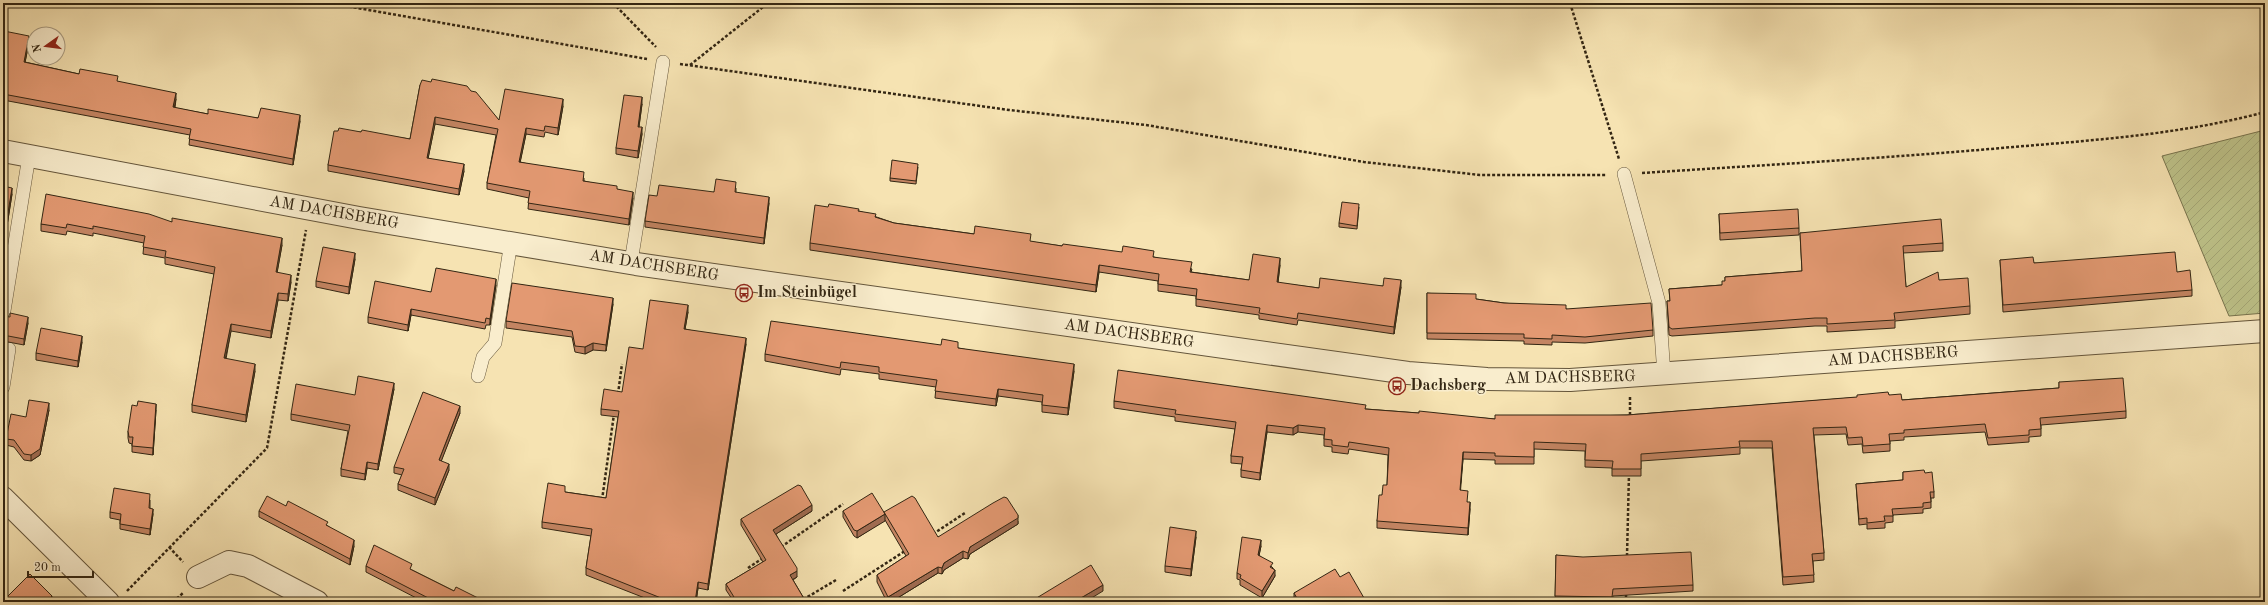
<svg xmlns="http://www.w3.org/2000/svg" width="2268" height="605" viewBox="0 0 2268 605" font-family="'Old Standard TT',serif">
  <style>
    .garden { fill: url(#garden-furrows); stroke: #78744e }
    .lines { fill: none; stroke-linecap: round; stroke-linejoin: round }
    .lane-casing { stroke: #64553b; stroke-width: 14 }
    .street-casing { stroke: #64553b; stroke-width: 24 }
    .path { stroke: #332613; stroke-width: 2.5; stroke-dasharray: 3 2; stroke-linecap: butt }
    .lane { stroke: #f9edcd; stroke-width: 13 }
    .street { stroke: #f9edcd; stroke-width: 22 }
    .wall { fill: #c38462; stroke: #332613 }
    .shaded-wall { fill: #9f6b50; stroke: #332613 }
    .building { fill: #e39972; stroke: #332613 }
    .labels { text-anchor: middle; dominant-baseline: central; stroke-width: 3; stroke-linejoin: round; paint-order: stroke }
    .street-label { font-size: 16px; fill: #332613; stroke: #f9edcd }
    .poi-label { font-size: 16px; font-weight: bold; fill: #332613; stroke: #f9edcd; text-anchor: start }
  </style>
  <defs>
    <pattern id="garden-furrows" width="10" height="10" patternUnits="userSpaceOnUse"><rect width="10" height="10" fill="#bec38a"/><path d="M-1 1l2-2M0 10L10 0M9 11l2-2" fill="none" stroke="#a4a776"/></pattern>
  </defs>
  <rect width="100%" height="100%" fill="#f6e3b2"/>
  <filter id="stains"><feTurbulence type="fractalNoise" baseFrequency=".005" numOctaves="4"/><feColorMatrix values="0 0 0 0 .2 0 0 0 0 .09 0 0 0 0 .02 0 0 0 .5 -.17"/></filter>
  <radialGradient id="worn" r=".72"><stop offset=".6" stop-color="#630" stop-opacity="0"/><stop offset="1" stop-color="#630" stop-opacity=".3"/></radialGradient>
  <path class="garden" d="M2265 130V313L2229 316 2162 156Z"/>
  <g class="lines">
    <g class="lane-casing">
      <g id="lane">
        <path d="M1624 174 1659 303 1664 375"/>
        <path d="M631 262 663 62"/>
        <path d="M4 311 29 156"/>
        <path d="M478 376 483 357 495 343 511 242"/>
        <path d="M3 387 9 349"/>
      </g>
    </g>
    <g class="street-casing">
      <g id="street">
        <path d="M3 151 359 218 636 264 1408 373 1487 379 1570 380 2265 331"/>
        <path d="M3 498 108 602"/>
        <path d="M198 577 229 562 248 566 317 602"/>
      </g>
    </g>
    <g class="path">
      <path d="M329 3 647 59"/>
      <path d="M613 3 656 47"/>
      <path d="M1570 3 1619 159"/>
      <path d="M680 64 1009 110 1146 125 1364 162 1480 175H1607"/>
      <path d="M690 65 768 3"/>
      <path d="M1642 173C1766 165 1889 158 2013 147 2097 140 2183 134 2265 112"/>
      <path d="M618 394 622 364"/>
      <path d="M1630 397V418"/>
      <path d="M602 500 614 414"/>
      <path d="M933 534 965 513"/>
      <path d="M169 547 183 562"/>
      <path d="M781 547 843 504"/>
      <path d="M1627 556 1629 473"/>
      <path d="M748 568 763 558"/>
      <path d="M127 591 267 448 306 230"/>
      <path d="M843 591 905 551"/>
      <path d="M173 602 183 593"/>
      <path d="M799 602 836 580"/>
      <path d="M1626 602V593"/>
    </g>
    <use href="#lane" class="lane"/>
    <use href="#street" class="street"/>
  </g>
  <g class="wall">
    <path d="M3 34 29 42 25 62 79 74 118 82 176 99 175 108 208 114 258 118 300 121 293 165 189 145 190 135 3 100Z"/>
    <path d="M420 85 471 91 499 120 563 106 558 135 545 132 544 137 526 134 520 162 584 178V181L617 189 633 198 629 225 528 209 529 198 487 189V183L496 135 435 124 428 158 464 171 459 195 328 171V165L338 131 361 132 410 139Z"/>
    <path d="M642 104 639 127 642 134 638 158 616 154V148Z"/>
    <path d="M918 167 916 184 890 181V178Z"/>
    <path d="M3 186 12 194 6 232 3 231Z"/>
    <path d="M736 188V193L769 203 764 244 645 227V221L714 192Z"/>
    <path d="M1359 207 1357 229 1339 227V223Z"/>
    <path d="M859 211 894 223 1062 246 1154 257 1192 269 1191 272 1249 280 1280 265 1278 283 1319 288 1383 286 1401 287 1394 334 1298 320 1297 325 1259 319V315L1196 306V296L1158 291V281L1099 272 1096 292 810 250V243Z"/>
    <path d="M1719 214 1799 228V235L1720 240Z"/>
    <path d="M172 222 282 245 277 272 291 282 288 301 278 300 271 338 231 331 226 359 255 371 246 422 192 412V405L214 274 165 264V258L143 254 144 243 93 233V236L67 231 66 235 41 231V224Z"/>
    <path d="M1800 233 1943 243V251L1903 253 1906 287 1939 280 1970 306V314L1895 321V328L1827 332V326H1815L1672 336 1669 335 1667 301H1670L1669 289 1722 285 1725 281V277L1802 271Z"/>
    <path d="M355 259 349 294 316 287V281Z"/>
    <path d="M2000 260 2034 263 2177 272 2192 290V296L2003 312Z"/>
    <path d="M496 285 490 325H486L485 329 411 315 408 331 368 323V317L431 292Z"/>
    <path d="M1427 293 1476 299 1504 303 1566 309 1653 330V336L1585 343 1552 342V345L1524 344V341L1427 339Z"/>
    <path d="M613 304 606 351 593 350 585 354 575 352 572 337 506 328V321Z"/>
    <path d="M688 312 685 329 746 344 708 590 698 588 696 602H655L586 575V568L591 536 542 528V522L565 492 606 498 618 417 601 415V409L622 392Z"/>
    <path d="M3 316 28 323 24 345 3 341Z"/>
    <path d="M82 342 78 367 36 360V353Z"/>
    <path d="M958 348 1074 371 1068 415 1042 412V402L998 396 996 406 935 398 936 387 879 379V374L841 369 840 375 765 361V354Z"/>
    <path d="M2059 382 2126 411V418L2041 425V436L2029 437V442L1988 445 1985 432 1904 437V440L1890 441V451L1863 453 1862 444 1848 445 1846 434 1814 435 1824 553V560L1813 561 1814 582 1783 585 1772 448H1740V454L1641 461V476H1612V468L1585 467V451L1534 449V464H1495V460L1463 459 1460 490 1467 502 1470 509 1468 535 1377 528V521L1382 495 1387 485 1388 455 1349 449 1348 454 1332 452V447L1324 446V435L1298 432 1293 435 1267 432 1260 480 1241 477V470L1242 464 1231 463V456L1235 429 1175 421V417L1114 408V401L1366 409 1495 419 1627 415 1889 395 1902 400 2059 388Z"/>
    <path d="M394 389 378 470 367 468 365 480 341 476V469L348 431 291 420V414Z"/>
    <path d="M49 410 40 455 31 461 24 460 14 447 6 445V439L26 417Z"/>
    <path d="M156 410 153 455 132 452V444L129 443 128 438V431Z"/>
    <path d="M460 413 441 461 449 470 435 505 398 490V484L402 475 394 473V467Z"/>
    <path d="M1903 472 1925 473 1934 492V498H1931V508L1923 509V513L1893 515V522L1885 523V528L1867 529V524L1859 525 1856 484 1903 480Z"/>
    <path d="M150 500V508L153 514 150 535 120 529V520L110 518V512Z"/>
    <path d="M286 506 328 526 354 546 350 565 259 517V511Z"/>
    <path d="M812 511 776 534 797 577 793 580 806 602H734L726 590V584L763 562 741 525V519Z"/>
    <path d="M843 511 884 513 938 537 1018 521V524L970 554 968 559 963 558 944 570 942 574 938 573 891 602H887L877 582V575L906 556 885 520 857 538 854 536 843 517Z"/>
    <path d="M1196 537 1191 576 1165 572V566Z"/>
    <path d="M1261 546 1259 555 1273 568 1275 576 1262 598 1240 585V580L1237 579V573Z"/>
    <path d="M1556 555 1693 585V591L1613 596 1612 602H1555Z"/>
    <path d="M366 566 412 570 454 591 486 602H424L366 572Z"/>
    <path d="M1340 577 1364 602H1294V593Z"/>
  </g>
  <g class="shaded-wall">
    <path d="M29 36V42L24 68V62Z"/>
    <path d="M176 93V99L173 113V107Z"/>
    <path d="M642 97V104L638 133V127Z"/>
    <path d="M563 99V106L558 135V128Z"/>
    <path d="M300 115V121L293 165V159Z"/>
    <path d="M435 117V124L427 164V158Z"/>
    <path d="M642 127V134L638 158V151Z"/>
    <path d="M526 128V134L519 168V162Z"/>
    <path d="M464 164V171L459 195V189Z"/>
    <path d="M12 188V194L6 232V225Z"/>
    <path d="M633 192V198L629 225V219Z"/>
    <path d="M769 197V203L764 244V238Z"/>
    <path d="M282 238V245L276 279V272Z"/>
    <path d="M355 253V259L349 294V287Z"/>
    <path d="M1280 258V265L1277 289V282Z"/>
    <path d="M1099 265V272L1096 292V285Z"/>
    <path d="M291 275V282L288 301V294Z"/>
    <path d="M496 279V285L490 325V319Z"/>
    <path d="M1401 280V287L1394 334V327Z"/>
    <path d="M278 293V300L271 338V331Z"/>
    <path d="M613 298V304L606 351V345Z"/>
    <path d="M688 305V312L684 335V329Z"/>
    <path d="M411 309V315L408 331V325Z"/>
    <path d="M28 317V323L24 345V339Z"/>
    <path d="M231 324V331L224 365V358Z"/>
    <path d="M82 336V342L78 367V361Z"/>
    <path d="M746 338V344L708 590V584Z"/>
    <path d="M593 343V350L585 354V347Z"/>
    <path d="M255 364V371L246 422V415Z"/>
    <path d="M1074 364V371L1068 415V408Z"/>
    <path d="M394 383V389L378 470V464Z"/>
    <path d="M998 389V396L996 406V399Z"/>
    <path d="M49 403V410L40 455 31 461V455Z"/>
    <path d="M156 404V410L153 455V448Z"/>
    <path d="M460 406V413L439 467V460Z"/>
    <path d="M1267 425V432L1260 480V473Z"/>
    <path d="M1298 425V432L1293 435V428Z"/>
    <path d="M1463 452V459L1460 497V490Z"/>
    <path d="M367 462V468L365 480V474Z"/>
    <path d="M449 464V470L435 505V498Z"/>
    <path d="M1470 502V509L1468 535V528Z"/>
    <path d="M812 505V511L773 536V530Z"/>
    <path d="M153 509V514L150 535V529Z"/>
    <path d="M885 514V521L857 538V531Z"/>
    <path d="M1018 515V524L970 554 968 559V553L970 547Z"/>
    <path d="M1196 531V537L1191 576V569Z"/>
    <path d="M354 540V546L350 565V559Z"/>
    <path d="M1261 540V546L1258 561V555Z"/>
    <path d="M963 551V558L944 570 942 574V568L944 563Z"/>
    <path d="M938 567V573L891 602H888V597Z"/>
    <path d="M1275 570V576L1262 598V591Z"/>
    <path d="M797 571V577L790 581V575Z"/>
    <path d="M698 582V588L696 602H695Z"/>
    <path d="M1103 585V591L1085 602H1074Z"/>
    <path d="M52 596V602H46Z"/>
    <path d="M1364 598V602H1358Z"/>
  </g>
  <g class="building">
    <path d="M4 31 29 36 24 62 79 74 80 69 118 76 117 81 176 93 173 107 208 114V109L258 118 261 108 300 115 293 159 189 139 191 129 3 94V34Z"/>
    <path d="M432 79 467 86 471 91 476 92 499 120 505 89 563 99 558 128 545 126 544 131 526 128 519 162 584 172 583 181 617 186V189L633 192 629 219 528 203 530 191 487 183 498 129 435 117 427 158 464 164 459 189 328 165 334 131H338L339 128 361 132 362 130 410 139 420 85 422 80 431 82Z"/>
    <path d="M624 95 642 97 638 127H642L638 151 616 148Z"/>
    <path d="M892 160 918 164 916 181 890 178Z"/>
    <path d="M716 179 736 182 735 192 769 197 764 238 645 221 649 195 657 196 659 185 714 192Z"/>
    <path d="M3 186 12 188 6 225H3Z"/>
    <path d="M46 194 149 214 172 222V218L282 238 276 272 291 275 288 294 278 293 271 331 231 324 224 358 255 364 246 415 192 405 215 267 165 257 166 251 143 247 145 236 93 226V229L67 224 66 228 41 224Z"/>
    <path d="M1342 202 1359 204 1357 226 1339 223Z"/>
    <path d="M829 204 859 209 858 211 876 214 875 217 894 223 974 234 975 226 1031 234 1030 241 1062 246 1063 244 1122 252 1123 246 1154 251 1153 257 1192 262 1190 272 1249 280 1253 254 1280 258 1277 282 1319 288 1320 278 1383 286 1384 278 1401 280 1394 327 1298 313 1297 319 1259 313 1260 308 1196 299 1197 289 1158 284 1159 274 1099 265 1096 285 810 243 815 205 828 207Z"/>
    <path d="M1798 209 1799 228 1720 233 1719 214Z"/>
    <path d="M1941 219 1943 243 1903 246 1906 287 1938 272 1939 280 1968 278 1970 306 1894 313 1895 320 1827 324V318H1815L1672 329 1669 327 1667 301H1670L1669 289 1722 285V281H1725V277L1802 271 1800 233Z"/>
    <path d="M323 247 355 253 349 287 316 281Z"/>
    <path d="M2175 252 2177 272 2190 270 2192 290 2003 305 2000 260 2033 257 2034 263Z"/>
    <path d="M436 268 496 279 490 319 486 318 485 323 411 309 408 325 368 317 375 281 431 292Z"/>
    <path d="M512 283 613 298 606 345 593 343 585 347 575 346 572 331 506 321Z"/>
    <path d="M1427 293 1476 294V299L1504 303 1566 305V309L1651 303 1653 330 1585 337 1552 335V339L1524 338V334L1427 333Z"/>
    <path d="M650 300 688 305 684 329 746 338 708 584 698 582 695 602H671L586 568 592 529 542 522 548 483 565 486V492L606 498 619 411 601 409 604 389 622 392 629 347 643 349Z"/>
    <path d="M10 313 28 317 24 339 3 335V316L10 317Z"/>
    <path d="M771 321 941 345 942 339 958 342V348L1074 364 1068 408 1042 405 1043 395 998 389 996 399 935 391 937 380 879 372V367L841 362 840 368 765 354Z"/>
    <path d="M41 328 82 336 78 361 36 353Z"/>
    <path d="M1118 370 1366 405 1365 409 1419 413V411L1495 419V415H1627L1857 397V395L1888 392 1889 395 1901 394 1902 400 2059 388V382L2123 378 2126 411 2040 418 2041 429 2029 430V435L1988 438 1985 424 1904 430V433L1889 434 1890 444 1863 446 1862 437 1848 438 1846 427 1813 428 1824 553 1812 554 1814 575 1783 577 1772 441H1739L1740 447 1641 454V469H1612L1613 461 1585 460 1586 444 1534 442V457L1495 456V453L1463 452 1460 490 1468 491 1467 502H1470L1468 528 1377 521 1379 495H1382L1383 485H1387L1389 448 1349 442 1348 447 1332 445V440L1324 439 1325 428 1298 425 1293 428 1267 425 1260 473 1241 470 1243 457 1231 456 1236 422 1175 414 1176 410 1114 401Z"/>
    <path d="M358 376 394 383 378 464 367 462 365 474 341 469 350 425 291 414 296 384 355 395Z"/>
    <path d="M423 392 460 406 439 460 449 464 435 498 398 484 404 469 394 467Z"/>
    <path d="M29 400 49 403 40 449 31 455 24 454 14 440 6 439 11 414 26 417Z"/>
    <path d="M138 401 156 404 153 448 132 446 133 437H129L128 431 132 405 137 406Z"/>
    <path d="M1924 470 1925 473 1932 472 1934 492H1930L1931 502 1923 503V507L1892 509 1893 516H1884L1885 521 1867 523V518L1859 519 1856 484 1903 480V472Z"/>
    <path d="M798 485 801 486 812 505 773 530 797 568V571L790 575 806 602H737L726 584 766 560 741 519Z"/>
    <path d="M114 488 150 494 149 508 153 509 150 529 120 524 121 514 110 512Z"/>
    <path d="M872 493 885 514 857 531 854 530 843 511Z"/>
    <path d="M267 496 286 506 288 501 328 522 326 525 354 540 350 559 259 511Z"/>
    <path d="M912 496 915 498 938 537 993 503 1004 497 1007 498 1018 515V518L970 547 968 553 963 551 944 563 942 568 938 567 888 597 877 575 909 554 884 512Z"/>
    <path d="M1170 527 1196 531 1191 569 1165 566Z"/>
    <path d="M1242 537 1261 540 1258 555 1273 563 1270 567 1275 570 1262 591 1240 578 1241 575 1237 573Z"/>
    <path d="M374 545 412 564 410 569 454 591 456 587 486 602H436L366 566Z"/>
    <path d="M1691 552 1693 585 1613 589 1612 597 1555 596 1556 555 1583 557Z"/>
    <path d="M1091 565 1103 585 1074 602H1030Z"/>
    <path d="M1335 569 1340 577 1349 572 1364 598 1358 602H1299L1294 593Z"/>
    <path d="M30 574 52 596 46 602H3V601Z"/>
  </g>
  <defs>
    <g id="bus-ring" transform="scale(0.9)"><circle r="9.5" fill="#f9edcd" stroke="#8f2418" stroke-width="1.5"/><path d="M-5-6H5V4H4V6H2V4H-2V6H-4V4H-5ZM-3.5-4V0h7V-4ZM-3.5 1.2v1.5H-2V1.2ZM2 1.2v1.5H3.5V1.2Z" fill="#8f2418"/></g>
  </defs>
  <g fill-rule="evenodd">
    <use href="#bus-ring" x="744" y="293"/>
    <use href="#bus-ring" x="1397" y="386"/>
  </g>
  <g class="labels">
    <g class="street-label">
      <text transform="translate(334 213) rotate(10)">AM DACHSBERG</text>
      <text transform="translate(654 266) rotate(9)">AM DACHSBERG</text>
      <text transform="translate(1129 334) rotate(8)">AM DACHSBERG</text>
      <text transform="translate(1893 357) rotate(-4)">AM DACHSBERG</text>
      <text transform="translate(1570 378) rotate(-1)">AM DACHSBERG</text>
    </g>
    <g class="poi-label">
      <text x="757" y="293">Im Steinbügel</text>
      <text x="1410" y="386">Dachsberg</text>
    </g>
  </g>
  <rect width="2268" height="605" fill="none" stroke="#f6e3b2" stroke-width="16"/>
  <rect x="4" y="4" width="2260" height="597" fill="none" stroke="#332613" stroke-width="2"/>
  <rect x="8" y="8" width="2252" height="589" fill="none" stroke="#332613"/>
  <g transform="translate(46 46) rotate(256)"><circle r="19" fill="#f9edcd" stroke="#aa9d83"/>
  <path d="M0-3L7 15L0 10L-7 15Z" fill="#8f2418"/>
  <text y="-6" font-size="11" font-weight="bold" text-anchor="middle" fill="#332613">N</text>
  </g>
  <path d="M28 571v6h65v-6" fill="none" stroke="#332613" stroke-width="2"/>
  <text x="34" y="571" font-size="12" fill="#332613" stroke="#f9edcd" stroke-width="3" paint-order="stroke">20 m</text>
  <rect width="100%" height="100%" filter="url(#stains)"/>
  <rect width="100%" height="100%" fill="url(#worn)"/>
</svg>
